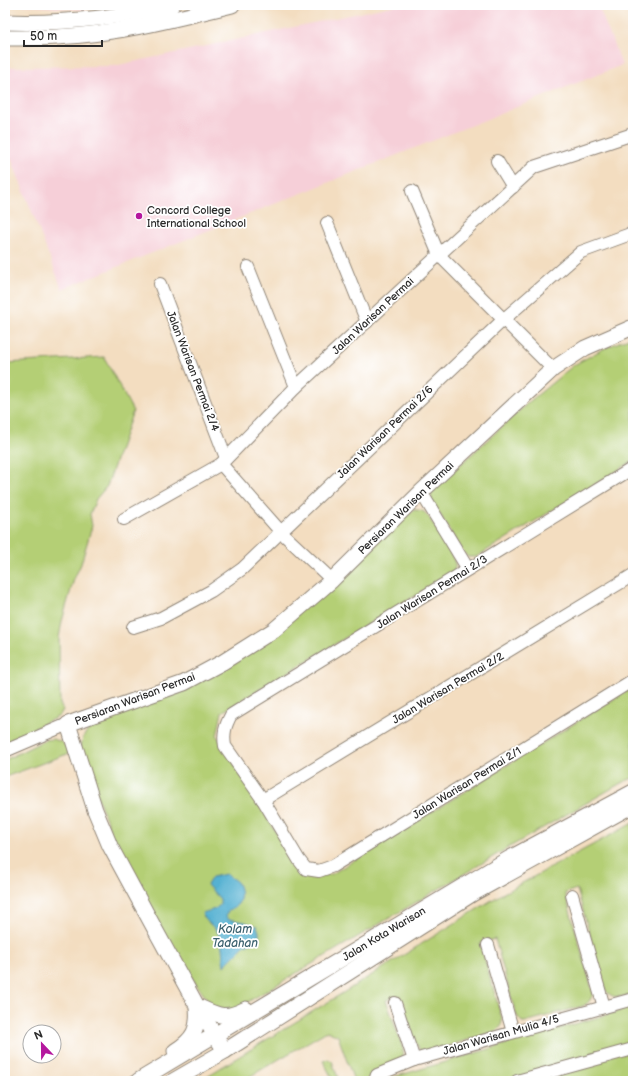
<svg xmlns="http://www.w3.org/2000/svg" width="638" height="1086" viewBox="0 0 638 1086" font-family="'Balsamiq Sans',sans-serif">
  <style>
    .built { fill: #f6cfd8 }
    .green { fill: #b4cf75; stroke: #707d50 }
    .water { fill: #54b1d2; stroke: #406e7e }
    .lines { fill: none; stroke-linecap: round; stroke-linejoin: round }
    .minor-casing { stroke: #8f8476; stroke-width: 14 }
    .tertiary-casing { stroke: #8f8476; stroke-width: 17 }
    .minor { stroke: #fff; stroke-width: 12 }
    .tertiary { stroke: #fff; stroke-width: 15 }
    .poi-dot { fill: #b5179e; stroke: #fff; stroke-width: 1.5 }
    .labels { text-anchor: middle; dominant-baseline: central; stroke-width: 3.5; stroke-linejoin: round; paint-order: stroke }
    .poi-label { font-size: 11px; fill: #2b2b2b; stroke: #fff; text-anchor: start }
    .street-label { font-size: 11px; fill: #2b2b2b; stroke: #fff }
    .water-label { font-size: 12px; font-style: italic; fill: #3b616e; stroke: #fff }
  </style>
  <rect width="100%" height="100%" fill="#fff"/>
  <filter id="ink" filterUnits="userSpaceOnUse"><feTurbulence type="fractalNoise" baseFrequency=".025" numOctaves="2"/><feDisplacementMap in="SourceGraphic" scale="8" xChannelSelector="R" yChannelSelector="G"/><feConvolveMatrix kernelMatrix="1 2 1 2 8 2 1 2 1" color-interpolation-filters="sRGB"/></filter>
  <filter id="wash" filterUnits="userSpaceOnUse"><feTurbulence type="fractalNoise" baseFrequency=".012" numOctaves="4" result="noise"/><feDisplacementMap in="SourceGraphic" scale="16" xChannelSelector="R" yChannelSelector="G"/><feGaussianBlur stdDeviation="0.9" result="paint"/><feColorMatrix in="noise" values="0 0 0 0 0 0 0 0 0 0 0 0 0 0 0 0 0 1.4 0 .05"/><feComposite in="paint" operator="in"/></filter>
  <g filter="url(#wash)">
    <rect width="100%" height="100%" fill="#f3ddc0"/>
    <g class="built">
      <path d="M21 5H110L84 10Z"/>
      <path d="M396 5H598L622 65 62 289 5 143V67L114 66Z"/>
    </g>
    <g class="green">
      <path d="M633 336V461L476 557H468L462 551 432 501 431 495 437 486 529 402 574 365 603 349Z"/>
      <path d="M104 357 133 411 107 486 96 499 90 514 92 526 81 564 74 579 62 621 59 638 60 704 63 710 59 716 5 743V358L7 363Z"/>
      <path d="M414 510C418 510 421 510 424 512 429 515 452 554 454 561 456 565 455 569 453 573L222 712 217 736 301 873 313 877 332 874 633 687V778L623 782 506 849 234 1010 224 1011 212 1005 201 991 166 940 125 869 80 751 83 737 94 723 187 690Z"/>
      <path d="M52 739C62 741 66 744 70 753L5 777V760L45 740Z"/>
      <path d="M633 823V994C622 997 611 1000 605 989L577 889 565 893 593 993C591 999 589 1003 583 1006L525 1022H522L517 1016 515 1011 495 939 480 943 502 1019C502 1025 500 1028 495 1032L426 1052 421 1051 415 1042 399 995 386 1000 403 1049V1054L402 1059 372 1072 366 1081H354L338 1036 327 1031 242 1081H199L338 996 500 895Z"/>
      <path d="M633 1007V1081H385L387 1079Z"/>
      <path d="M328 1059 332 1061 339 1081H328L332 1078 323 1061Z"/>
    </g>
    <path class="water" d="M226 874C229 877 234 879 237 882 241 887 242 899 238 904 234 908 229 909 226 915L228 919 245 922 257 926 259 932V936L255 941 245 945 224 966C222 955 223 943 218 933 213 925 205 922 202 913L215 909 220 905V899L207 885 212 877Z"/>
  </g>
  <g filter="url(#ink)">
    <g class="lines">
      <g class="minor-casing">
        <g id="minor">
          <path d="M497 161 513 187"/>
          <path d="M412 191 439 255 553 369"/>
          <path d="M327 223 367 322"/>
          <path d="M248 267 296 387"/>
          <path d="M160 284 226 458"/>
          <path d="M221 464 281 532 332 580"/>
          <path d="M633 468 231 715C225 726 223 734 225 746L263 800 299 860 306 869 319 871 333 866 633 680"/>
          <path d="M421 492 468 569"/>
          <path d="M124 519 221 464 296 387 534 167 633 134"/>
          <path d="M133 627 161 618 211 591 242 569 503 320 581 252 633 233"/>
          <path d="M5 751 68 724"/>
          <path d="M263 800 633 575"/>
          <path d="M572 895 604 1007"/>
          <path d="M488 945 513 1032"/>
          <path d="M395 1003 414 1060"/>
          <path d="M375 1081 377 1075 414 1060 633 999"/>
          <path d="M517 1081 633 1049"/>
        </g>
      </g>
      <g class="tertiary-casing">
        <g id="tertiary">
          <path d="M5 22C61 24 117 18 172 5"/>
          <path d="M5 38C22 38 40 38 57 37 116 34 175 19 232 5"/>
          <path d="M197 1006C219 1016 224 1020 246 1009"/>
          <path d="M175 1051C194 1039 199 1029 197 1007"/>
          <path d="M225 1051 197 1006 151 922 110 846 95 810 68 724 184 683 223 662 274 630 332 580 421 492 553 369 585 348 633 327"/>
          <path d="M138 1081 510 858 633 792"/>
          <path d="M173 1081 225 1051 472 894 633 805"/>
        </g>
      </g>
      <use href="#minor" class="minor"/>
      <use href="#tertiary" class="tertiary"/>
    </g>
  </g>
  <circle class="poi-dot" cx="139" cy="216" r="4"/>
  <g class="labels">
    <g class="poi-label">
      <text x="147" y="210">Concord College<tspan x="147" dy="13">International School</tspan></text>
    </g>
    <g class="street-label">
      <text transform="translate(373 316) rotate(-43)">Jalan Warisan Permai</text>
      <text transform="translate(193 371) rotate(69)">Jalan Warisan Permai 2/4</text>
      <text transform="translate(385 432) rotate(-44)">Jalan Warisan Permai 2/6</text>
      <text transform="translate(406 508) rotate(-44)">Persiaran Warisan Permai</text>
      <text transform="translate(432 592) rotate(-32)">Jalan Warisan Permai 2/3</text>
      <text transform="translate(448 688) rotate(-31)">Jalan Warisan Permai 2/2</text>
      <text transform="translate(135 699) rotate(-21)">Persiaran Warisan Permai</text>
      <text transform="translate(467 783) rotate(-32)">Jalan Warisan Permai 2/1</text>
      <text transform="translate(384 934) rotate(-31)">Jalan Kota Warisan</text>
      <text transform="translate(501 1035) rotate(-16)">Jalan Warisan Mulia 4/5</text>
    </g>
    <g class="water-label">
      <text x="235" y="929">Kolam<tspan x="235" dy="14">Tadahan</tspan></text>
    </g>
  </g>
  <rect width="638" height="1086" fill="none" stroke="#fff" stroke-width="20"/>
  <g transform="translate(42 1044) rotate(338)"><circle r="19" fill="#ffffff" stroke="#aaaaaa"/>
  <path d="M0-3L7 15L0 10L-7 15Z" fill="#b5179e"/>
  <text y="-6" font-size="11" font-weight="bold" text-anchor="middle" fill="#2b2b2b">N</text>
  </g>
  <path d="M24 40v6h78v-6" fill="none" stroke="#2b2b2b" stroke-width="2"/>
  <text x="30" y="40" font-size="12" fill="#2b2b2b" stroke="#ffffff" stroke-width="3" paint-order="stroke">50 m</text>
</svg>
